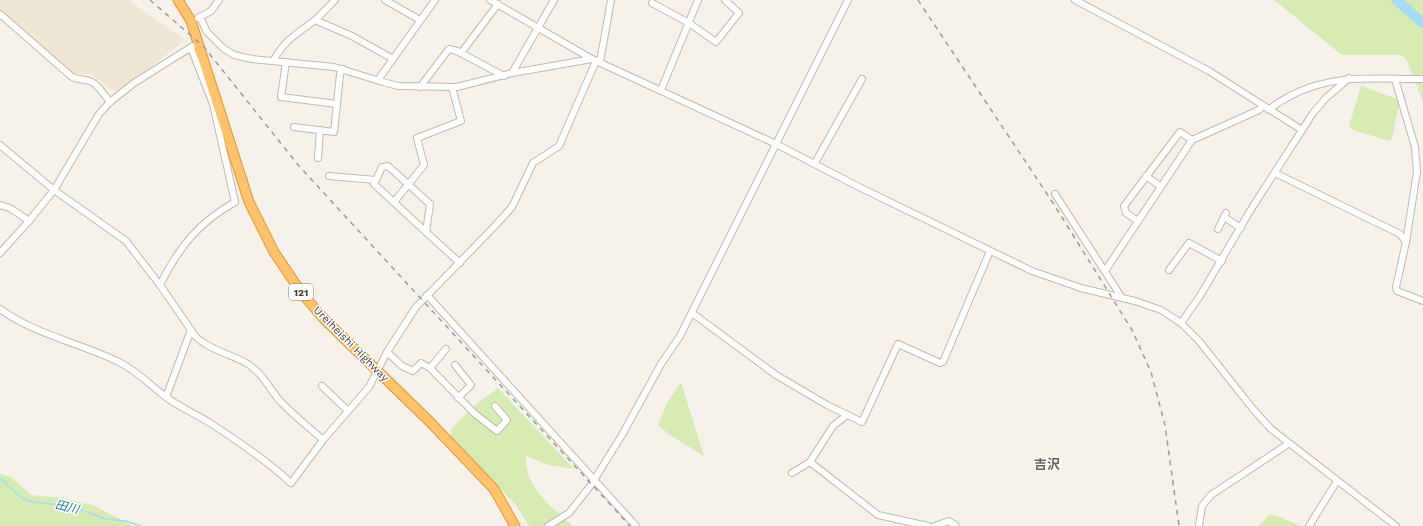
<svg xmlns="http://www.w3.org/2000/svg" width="1423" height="526" viewBox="0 0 1423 526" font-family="'Work Sans','Noto Sans JP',sans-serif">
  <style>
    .education { fill: #efe6d4 }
    .green { fill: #d6ebb3 }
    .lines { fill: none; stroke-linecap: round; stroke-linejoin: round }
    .stream { stroke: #a6dbf4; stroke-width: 1.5 }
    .river { stroke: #a6dbf4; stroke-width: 10 }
    .minor-casing { stroke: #c2b9ad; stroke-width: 8 }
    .highway-casing { stroke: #e59636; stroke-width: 11 }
    .minor { stroke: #fff; stroke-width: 6 }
    .highway { stroke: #ffc26d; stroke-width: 9 }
    .rail { stroke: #999; stroke-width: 1.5; stroke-dasharray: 5 5; stroke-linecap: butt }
    .labels { text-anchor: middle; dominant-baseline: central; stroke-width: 3; stroke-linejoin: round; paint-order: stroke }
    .shield { fill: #fff; stroke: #817b74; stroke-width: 1 }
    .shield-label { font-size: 10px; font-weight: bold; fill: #4b4238 }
    .street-label { font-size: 11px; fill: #4b4238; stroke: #fff }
    .water-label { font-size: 12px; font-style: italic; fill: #2779a3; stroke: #fff }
    .quarter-label { font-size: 13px; font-weight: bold; fill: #6e5f4f; stroke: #fff }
  </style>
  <rect width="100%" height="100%" fill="#f6f2eb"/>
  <path class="education" d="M0 0H128L185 40 133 81 120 95 90 74H74L0 10Z"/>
  <g class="green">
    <path d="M1274 0H1423V102L1406 59 1401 55H1342Z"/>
    <path d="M1361 86 1400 100 1392 139 1389 141 1353 130 1349 126Z"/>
    <path d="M681 382 704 456 670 435 658 425 667 403Z"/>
    <path d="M498 388 574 469 549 465 526 456C524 487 553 508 573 526H529L517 507 488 475 449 442 452 428 474 406Z"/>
    <path d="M0 474 11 477 31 495 62 498 93 505 133 526H0Z"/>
    <path d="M1269 515 1278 516 1301 526H1259Z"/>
  </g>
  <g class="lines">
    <path class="stream" d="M0 478 23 499 33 502 70 506 106 519 126 521 141 526"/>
    <path class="river" d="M1396 0 1423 23"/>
    <g class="minor-casing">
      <g id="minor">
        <path d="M385 0 420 20"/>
        <path d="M490 0 592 59 776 144 857 186 1032 271 1081 288 1135 301 1161 310 1181 323 1199 341 1253 409 1271 429 1396 526"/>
        <path d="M1075 0 1209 71 1302 130"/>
        <path d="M652 3 689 23 716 42 739 13 725 0"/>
        <path d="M0 14 72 77C78 80 86 79 92 82 99 86 105 96 110 102"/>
        <path d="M200 17 207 32 223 48 234 55 252 59 334 67 383 82 398 86 457 87 512 73 592 59"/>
        <path d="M198 18 211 11 219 0"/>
        <path d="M315 20 352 36 393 59"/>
        <path d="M461 53 498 4"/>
        <path d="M273 61C287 37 295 36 315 20 322 14 328 7 335 0"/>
        <path d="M286 62 281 97 337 104 340 74 343 69"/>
        <path d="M600 62 611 0"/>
        <path d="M512 73 554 0"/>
        <path d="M1395 79 1415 147 1417 172 1406 242 1396 287 1397 291 1423 301"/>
        <path d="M378 80 435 0"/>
        <path d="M420 87 449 49 457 51 504 76"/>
        <path d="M661 90 698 0"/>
        <path d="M1269 110C1275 104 1283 100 1290 96 1333 73 1376 79 1423 79"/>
        <path d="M294 127 334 132 337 104"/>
        <path d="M0 145 54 190 126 241 160 285"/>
        <path d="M318 158 320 130"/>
        <path d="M815 163 862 79"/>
        <path d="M388 166 430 204 426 232 374 184 382 167Z"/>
        <path d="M1275 173 1400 234 1406 242"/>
        <path d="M329 176 376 180"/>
        <path d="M1146 176 1160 186"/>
        <path d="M1055 194 1122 298"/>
        <path d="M394 202 424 165 417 138 461 121 452 87"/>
        <path d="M0 205 10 208 29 221"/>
        <path d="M1224 217 1241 228"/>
        <path d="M1138 221 1126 213 1124 206 1180 132 1192 140"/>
        <path d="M1218 229 1226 213"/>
        <path d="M426 232 460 263"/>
        <path d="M0 253 29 221 54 190 99 114 110 102 134 83 193 46"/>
        <path d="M1169 270 1189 243 1222 261"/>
        <path d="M1105 271 1192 140 1259 110 1263 106"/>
        <path d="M427 295 636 526"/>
        <path d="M0 309C36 335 80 343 119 362 137 371 150 385 166 397 179 407 196 414 210 423 238 441 266 460 291 483L323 440 369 387 387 352 416 307 493 228 512 207 533 163 559 146 596 61"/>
        <path d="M692 313 776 375 827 405 862 422 898 344 940 363 943 362 990 251"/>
        <path d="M1181 323 1200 296 1250 211 1313 113 1326 98 1349 78"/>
        <path d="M191 330C200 348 232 354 248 364 263 374 269 388 280 401 293 415 309 427 323 440"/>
        <path d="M387 352 402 366 413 371 421 363 430 368 474 413 497 431 507 420 495 406"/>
        <path d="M455 365 471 385 458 398"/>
        <path d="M430 368 446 349"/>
        <path d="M322 386 348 411"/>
        <path d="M166 397 191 330 160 285C179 247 198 223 235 202L213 104 191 48"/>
        <path d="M810 462 878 515 928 526"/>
        <path d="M792 473 810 462 833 426 847 415"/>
        <path d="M548 526 569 513 591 485 622 435 661 364 680 336 848 0"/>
        <path d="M934 526 949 521 956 526"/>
        <path d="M1199 526 1202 506 1211 495 1288 444"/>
        <path d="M1309 526 1337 481"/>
      </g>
    </g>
    <g class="highway-casing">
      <path id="highway" d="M178 0 191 21 249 202 274 252 301 292 323 318 429 421 494 489 515 526"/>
    </g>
    <use href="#minor" class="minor"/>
    <use href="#highway" class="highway"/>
    <g class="rail">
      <path d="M150 0 204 47 299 166 630 526"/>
      <path d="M918 0 1053 203 1132 330 1151 372 1165 425 1179 526"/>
    </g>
  </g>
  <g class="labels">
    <rect class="shield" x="289" y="284" width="24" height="16" rx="3"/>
    <g class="shield-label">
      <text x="301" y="292">121</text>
    </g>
    <g class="street-label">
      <text transform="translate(351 344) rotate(45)">Ureiheishi Highway</text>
    </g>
    <g class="water-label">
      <text transform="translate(67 507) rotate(13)">田川</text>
    </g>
    <g class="quarter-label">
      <text x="1047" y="464">吉沢</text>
    </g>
  </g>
</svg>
